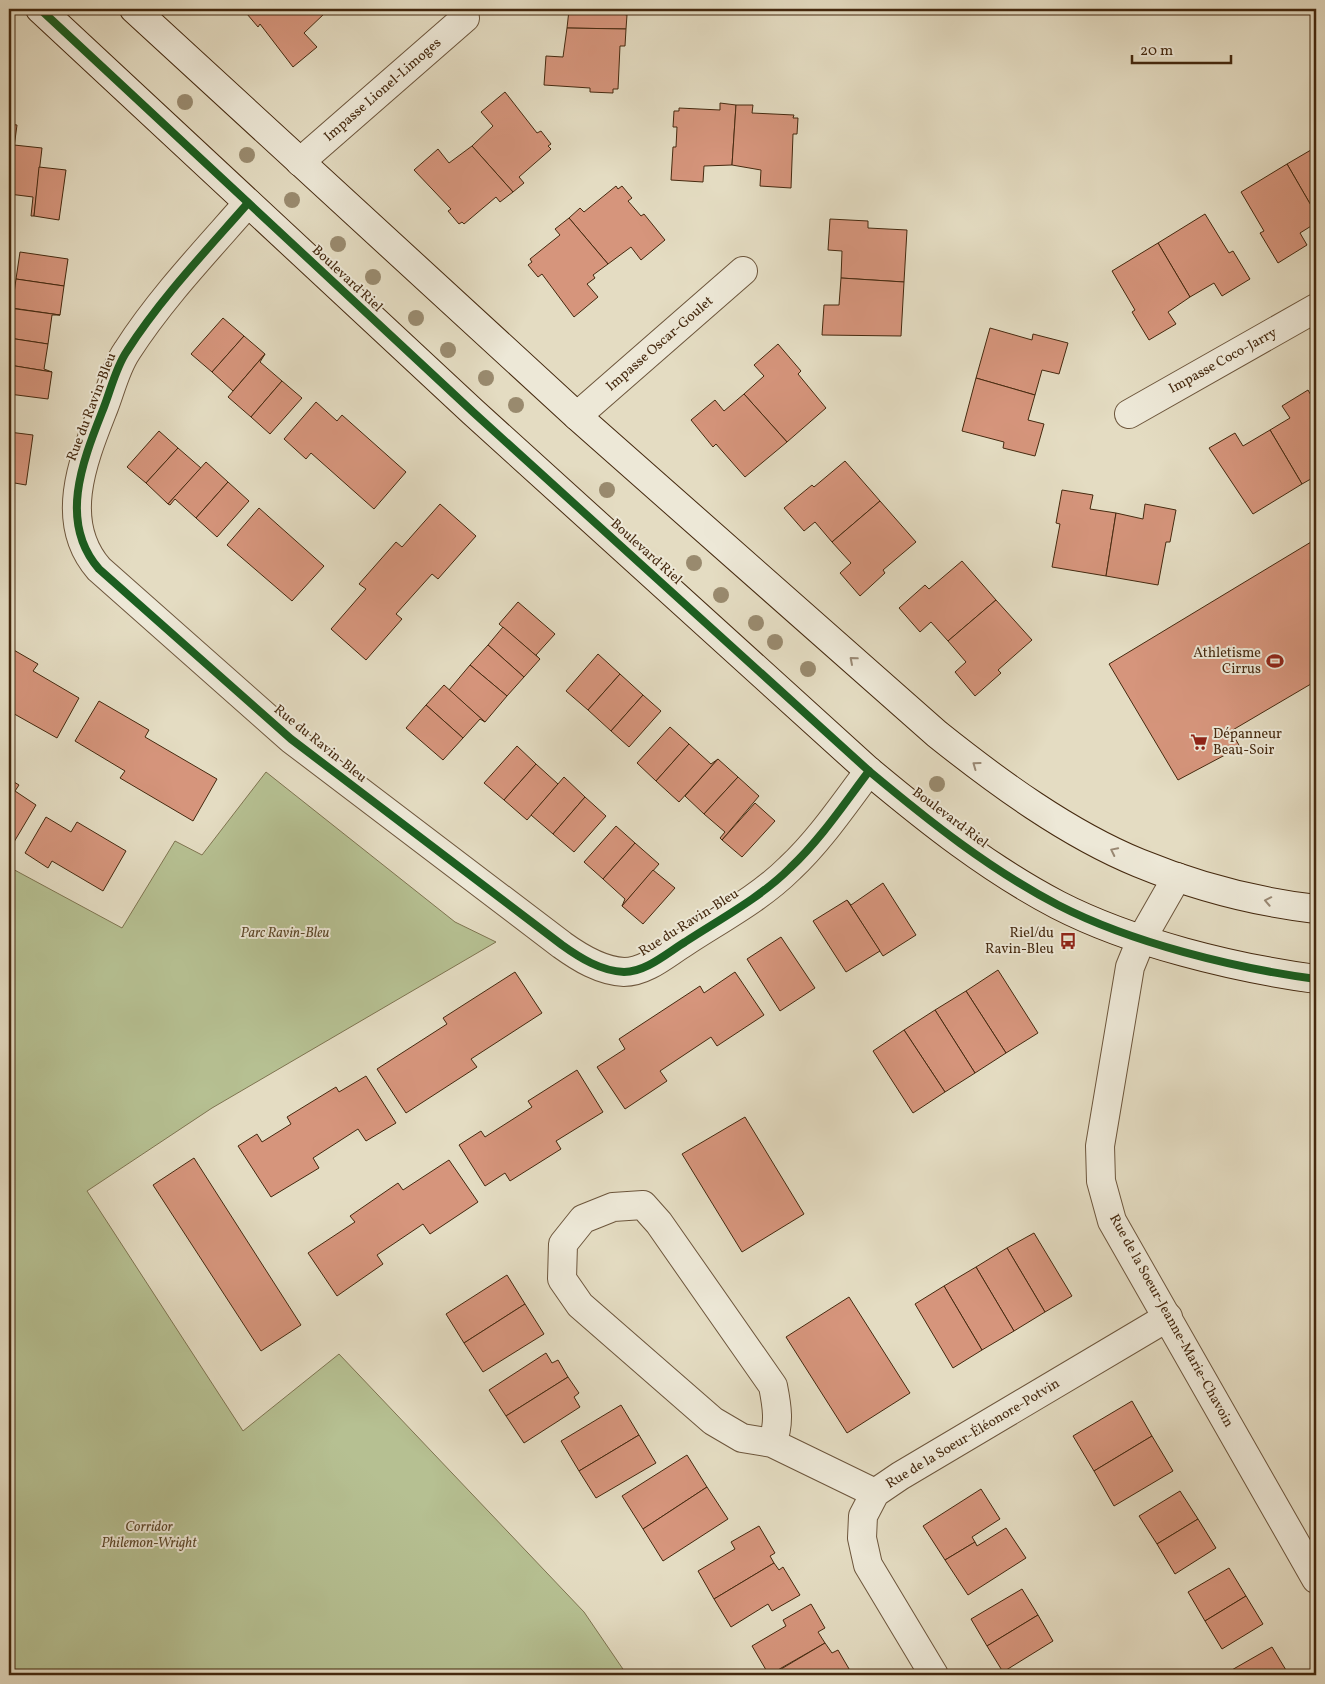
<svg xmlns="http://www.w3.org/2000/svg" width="1325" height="1684" viewBox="0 0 1325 1684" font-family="Vollkorn,serif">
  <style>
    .green { fill: #b6c092; stroke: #7e7450 }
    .building { fill: #d6957c; stroke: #45290f }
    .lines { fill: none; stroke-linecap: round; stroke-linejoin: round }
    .street-casing { stroke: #6d563c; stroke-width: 30 }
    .secondary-casing { stroke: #45290f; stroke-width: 30 }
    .street { stroke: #ede8d7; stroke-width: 28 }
    .secondary { stroke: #ede8d7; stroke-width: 28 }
    .cycleway-casing { stroke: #ede8d7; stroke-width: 11 }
    .cycleway { stroke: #1b5e20; stroke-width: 8 }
    .tree { fill: #998a6e }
    .oneway { stroke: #998873 }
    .labels { text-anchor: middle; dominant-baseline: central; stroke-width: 4; stroke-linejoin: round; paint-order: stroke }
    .street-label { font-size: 14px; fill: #45290f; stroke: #ede8d7 }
    .poi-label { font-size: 14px; fill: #45290f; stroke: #ede8d7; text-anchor: end }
    .park-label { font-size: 14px; font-style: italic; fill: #5c4729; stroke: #ede8d7 }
  </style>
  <rect width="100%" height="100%" fill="#e4dcc2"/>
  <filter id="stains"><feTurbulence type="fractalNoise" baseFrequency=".004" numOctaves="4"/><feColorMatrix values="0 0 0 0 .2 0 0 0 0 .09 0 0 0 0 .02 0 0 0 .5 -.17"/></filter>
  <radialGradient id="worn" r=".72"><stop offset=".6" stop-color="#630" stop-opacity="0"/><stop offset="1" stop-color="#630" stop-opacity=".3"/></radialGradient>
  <path class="green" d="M266 772 455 922 496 942 212 1108 87 1191 243 1431 339 1354 584 1612 627 1675H9V867L122 928 175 841 202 855Z"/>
  <g class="building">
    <path d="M248 9H322L325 13 304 33 317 47 293 67 260 24 258 27 247 14 249 12Z"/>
    <path d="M564 9H622V14L627 15 626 29 567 28 569 10Z"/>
    <path d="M567 28 626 29 625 46H620L618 89H613V93L590 92V88L544 85 546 56 563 57Z"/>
    <path d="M505 92 537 133 541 131 551 144 548 146 551 149 519 177 524 183 513 192 472 146 493 126 481 112Z"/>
    <path d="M720 103 736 105 732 165 704 166 703 182 671 180 673 147H676L677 127H673L674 111H679V108L720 110Z"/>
    <path d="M736 105H753L752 113 794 115 793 118H798L797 134H793L791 188 760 186 761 170 732 165Z"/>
    <path d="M9 124 17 125 9 185Z"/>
    <path d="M14 145 42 148 34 216H31L33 197 9 194Z"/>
    <path d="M472 146 513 192 500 202 496 197 464 224 462 222 459 224 448 211 451 209 414 170 438 149 449 163Z"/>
    <path d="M1316 147V214L1287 164Z"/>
    <path d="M1287 164 1316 214V223L1300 233 1307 245 1278 263 1260 233 1264 231 1241 192Z"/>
    <path d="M39 167 66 170 59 220 34 216Z"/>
    <path d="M616 186 618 189 622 186 632 198 628 201 641 216 644 214 665 240 641 260 631 247 608 264 569 218 580 208 584 212Z"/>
    <path d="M1205 214 1229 253 1233 251 1250 279 1222 296 1214 283 1190 297 1158 243Z"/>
    <path d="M569 218 608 264 593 275 595 278 587 284 598 297 574 317 542 274 538 277 528 265 532 262 530 259 560 235 555 229Z"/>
    <path d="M830 219 868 221V228L907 230 904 282 841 278 842 251 828 250Z"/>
    <path d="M1158 243 1190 297 1168 312 1176 324 1149 340 1132 312 1135 310 1112 271Z"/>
    <path d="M20 252 68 259 64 286 16 279Z"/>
    <path d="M841 278 904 282 901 336 822 335 824 305H839Z"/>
    <path d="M16 279 64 286 60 315 12 308Z"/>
    <path d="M9 308 60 315H52L48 344 9 338Z"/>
    <path d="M223 318 244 336 212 372 191 354Z"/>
    <path d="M990 328 1032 340 1033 334 1068 343 1059 374 1042 370 1035 395 976 378Z"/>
    <path d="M244 336 265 354 233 391 212 372Z"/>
    <path d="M9 338 48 344 44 369 52 372 9 365Z"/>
    <path d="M778 344 801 371 798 374 826 408 787 442 744 394 764 376 754 365Z"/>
    <path d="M265 354 260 362 282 381 251 417 228 397Z"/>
    <path d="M9 365 52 372 48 399 9 394Z"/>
    <path d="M976 378 1035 395 1028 420 1044 424 1035 456 1003 448 1004 442 962 431Z"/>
    <path d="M282 381 302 398 270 434 251 417Z"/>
    <path d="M1308 390 1316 404V476L1302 484 1270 430 1290 418 1282 406Z"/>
    <path d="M744 394 787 442 745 477 716 444 713 447 691 420 715 400 724 411Z"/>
    <path d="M316 402 337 421 342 415 406 472 374 509 311 453 306 459 284 439Z"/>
    <path d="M1270 430 1302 484 1253 514 1209 448 1235 433 1243 446Z"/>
    <path d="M159 431 178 448 146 483 127 467Z"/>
    <path d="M9 432 33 435 26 485 9 482Z"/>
    <path d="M178 448 201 468 168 504 146 483Z"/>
    <path d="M845 461 880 501 832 542 815 522 804 531 784 508 812 485 814 487Z"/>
    <path d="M206 462 228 482 196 518 175 499 170 505 168 504Z"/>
    <path d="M228 482 249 501 217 537 196 518Z"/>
    <path d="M1062 490 1093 495 1090 509 1116 513 1106 576 1052 567 1060 524 1056 523Z"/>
    <path d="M880 501 916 542 883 570 885 573 860 596 840 573 851 563 832 542Z"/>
    <path d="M440 504 476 536 438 579 432 574 396 614 402 619 366 660 331 629 366 589 359 584 396 542 402 547Z"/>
    <path d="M1145 504 1176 510 1170 542H1166L1158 585 1106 576 1116 513 1143 519Z"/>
    <path d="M259 508 324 566 292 601 227 545Z"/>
    <path d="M1316 539V681L1231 731 1240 747 1178 780 1109 664Z"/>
    <path d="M962 561 996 600 948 641 931 622 920 632 899 608 925 585 929 589Z"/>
    <path d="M996 600 1032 640 998 670 1001 673 975 696 955 672 966 662 948 641Z"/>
    <path d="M518 602 555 634 536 655 540 659 499 624Z"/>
    <path d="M503 627 540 659 524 677 488 645Z"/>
    <path d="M488 645 524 677 507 696 470 665Z"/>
    <path d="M12 649 38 664 33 671 79 698 57 738 9 711 11 703 9 701V654Z"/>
    <path d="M598 654 620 674 588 710 566 691Z"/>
    <path d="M470 665 507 696 485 722 449 690Z"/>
    <path d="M620 674 643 695 611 731 588 710Z"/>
    <path d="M444 685 485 722 480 719 463 738 426 705Z"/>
    <path d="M643 695 661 711 629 747 611 731Z"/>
    <path d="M99 701 149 730 145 737 217 779 193 821 120 778 125 771 75 741Z"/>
    <path d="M426 705 463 738 443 760 406 728Z"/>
    <path d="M670 727 689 744 656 781 637 763Z"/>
    <path d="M689 744 711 764 718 759 679 802 656 781Z"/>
    <path d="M517 746 536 764 504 800 484 783Z"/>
    <path d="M718 759 738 777 704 814 685 796Z"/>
    <path d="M536 764 558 784 527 820 504 800Z"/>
    <path d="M564 777 585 797 553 834 531 815Z"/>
    <path d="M738 777 759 796 722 840 720 838 725 832 704 814Z"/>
    <path d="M9 779 19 785 15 791 36 805 11 847 9 845Z"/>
    <path d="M585 797 606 816 574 852 553 834Z"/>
    <path d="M755 803 775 821 742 857 722 840Z"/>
    <path d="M46 817 71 832 77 822 126 851 103 891 52 861 48 868 25 853Z"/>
    <path d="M616 826 635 843 603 879 584 862Z"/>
    <path d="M635 843 659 864 622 906 625 899 603 879Z"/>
    <path d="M653 870 675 888 643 924 622 906Z"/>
    <path d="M883 883 916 935 883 956 847 900 851 905Z"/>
    <path d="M847 900 880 951 846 972 813 921Z"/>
    <path d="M781 937 815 988 780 1011 747 959Z"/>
    <path d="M998 970 1038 1033 1006 1053 966 991Z"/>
    <path d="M515 972 542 1013 471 1059 477 1067 406 1113 377 1069 447 1024 443 1018Z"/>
    <path d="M735 972 764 1015 717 1046 711 1037 660 1071 667 1081 625 1109 597 1067 625 1049 619 1039 700 986 704 993Z"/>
    <path d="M966 991 1006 1053 975 1073 935 1010Z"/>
    <path d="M935 1010 975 1073 945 1092 904 1030Z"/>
    <path d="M904 1030 945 1092 913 1113 873 1051Z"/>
    <path d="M577 1070 603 1112 556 1141 561 1149 510 1181 505 1173 485 1186 459 1145 481 1131 485 1137 532 1107 528 1101Z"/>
    <path d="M366 1076 396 1123 366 1141 358 1129 313 1158 319 1168 271 1197 238 1146 257 1134 262 1142 291 1124 287 1117 336 1087 339 1092Z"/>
    <path d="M745 1117 804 1214 742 1252 682 1154Z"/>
    <path d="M194 1158 301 1325 261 1351 153 1185Z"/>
    <path d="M449 1160 478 1202 430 1234 423 1224 377 1255 383 1264 337 1296 308 1253 355 1222 350 1216 398 1183 403 1190Z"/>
    <path d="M1034 1233 1072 1296 1045 1312 1007 1248Z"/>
    <path d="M1007 1248 1045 1312 1014 1331 976 1267Z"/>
    <path d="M976 1267 1014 1331 982 1350 944 1286Z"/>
    <path d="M507 1275 525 1304 464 1343 446 1314Z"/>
    <path d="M944 1286 982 1350 953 1368 915 1304Z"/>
    <path d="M849 1297 910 1393 847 1433 786 1337Z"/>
    <path d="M525 1304 544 1334 483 1372 464 1343Z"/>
    <path d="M546 1353 552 1363 558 1360 568 1377 506 1416 489 1390Z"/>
    <path d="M568 1377 579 1393 574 1397 580 1407 524 1443 506 1416Z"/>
    <path d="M1132 1401 1152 1436 1094 1471 1073 1436Z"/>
    <path d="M621 1405 639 1435 579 1471 561 1441Z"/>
    <path d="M639 1435 656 1463 596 1498 579 1471Z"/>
    <path d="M1152 1436 1173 1471 1114 1506 1094 1471Z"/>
    <path d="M687 1455 707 1487 643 1529 622 1496Z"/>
    <path d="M707 1487 728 1519 663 1561 643 1529Z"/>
    <path d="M981 1489 1000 1519 972 1537 975 1542 945 1560 923 1526Z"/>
    <path d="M1180 1491 1198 1519 1157 1544 1139 1516Z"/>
    <path d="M1198 1519 1216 1548 1175 1574 1157 1544Z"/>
    <path d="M759 1526 775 1553 770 1556 774 1563 714 1599 698 1571 735 1549 731 1542Z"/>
    <path d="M1006 1528 1026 1558 968 1595 945 1560 975 1542 977 1546Z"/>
    <path d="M774 1563 779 1570 783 1567 800 1595 772 1611 768 1604 731 1627 714 1599Z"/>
    <path d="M1229 1568 1246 1596 1205 1621 1188 1592Z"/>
    <path d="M1022 1589 1038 1615 987 1646 971 1619Z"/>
    <path d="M1246 1596 1263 1624 1222 1649 1205 1621Z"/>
    <path d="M811 1604 825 1628 818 1632 825 1643 769 1675 752 1646 786 1626 783 1620Z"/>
    <path d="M1038 1615 1053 1641 1003 1672 987 1646Z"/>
    <path d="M825 1643 832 1653 838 1650 852 1674 771 1675Z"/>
    <path d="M1272 1647 1289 1675H1223Z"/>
  </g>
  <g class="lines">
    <g class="street-casing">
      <g id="street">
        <path d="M300 162 465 18"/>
        <path d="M248 203C206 251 161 298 127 351 116 367 111 389 104 407 84 458 57 521 99 569L291 739 562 945C580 958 601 971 624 972 646 972 667 953 685 942 720 919 760 898 790 868 820 840 844 804 869 771"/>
        <path d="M1129 414 1316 308"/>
        <path d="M577 416 743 271"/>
        <path d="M1177 877 1141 940 1130 967 1100 1146 1101 1181 1112 1221 1316 1579"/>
        <path d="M772 1443C780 1424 777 1406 773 1386L659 1223 643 1205 613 1207 583 1219 563 1244 562 1279 580 1305 713 1421 742 1438 772 1443 875 1493"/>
        <path d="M934 1675 868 1565 862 1538 863 1516 875 1493 900 1476 1168 1317"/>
      </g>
    </g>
    <g class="secondary-casing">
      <g id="secondary">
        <path d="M40 9 473 412 869 771C929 821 989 869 1058 905 1132 943 1234 968 1316 979"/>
        <path d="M134 9 577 416 937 734C997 782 1068 834 1139 863 1195 886 1256 902 1316 909"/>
      </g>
    </g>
    <use href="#street" class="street"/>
    <use href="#secondary" class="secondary"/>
    <g class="cycleway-casing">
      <g id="cycleway">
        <path d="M40 9 473 412 869 771C929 821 989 869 1058 905 1132 943 1234 968 1316 979"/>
        <path d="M248 203C206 251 161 298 127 351 116 367 111 389 104 407 84 458 57 521 99 569L291 739 562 945C580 958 601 971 624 972 646 972 667 953 685 942 720 919 760 898 790 868 820 840 844 804 869 771"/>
      </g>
    </g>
    <use href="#cycleway" class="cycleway"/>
  </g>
  <g class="tree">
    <circle cx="185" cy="102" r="8"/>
    <circle cx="247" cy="155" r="8"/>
    <circle cx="292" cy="200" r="8"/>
    <circle cx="338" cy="244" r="8"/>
    <circle cx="373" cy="277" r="8"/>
    <circle cx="416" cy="318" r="8"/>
    <circle cx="448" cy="350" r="8"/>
    <circle cx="486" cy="378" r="8"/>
    <circle cx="516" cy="405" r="8"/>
    <circle cx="607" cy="490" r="8"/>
    <circle cx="694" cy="563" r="8"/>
    <circle cx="721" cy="595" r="8"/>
    <circle cx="756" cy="623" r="8"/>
    <circle cx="775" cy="642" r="8"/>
    <circle cx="808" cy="669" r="8"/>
    <circle cx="937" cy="784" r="8"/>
  </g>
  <defs><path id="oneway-chevron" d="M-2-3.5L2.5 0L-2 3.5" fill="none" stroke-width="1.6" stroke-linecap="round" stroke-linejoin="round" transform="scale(1.25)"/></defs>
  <g class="oneway">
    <use href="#oneway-chevron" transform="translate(853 660) rotate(-139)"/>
    <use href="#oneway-chevron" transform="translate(976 765) rotate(-144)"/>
    <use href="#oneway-chevron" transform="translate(1114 851) rotate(-154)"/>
    <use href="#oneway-chevron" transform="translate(1268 901) rotate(-169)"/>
  </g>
  <defs>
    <g id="stadium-bare" transform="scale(1.35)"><path d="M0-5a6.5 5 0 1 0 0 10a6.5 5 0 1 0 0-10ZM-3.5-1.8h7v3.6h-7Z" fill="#8f2418" stroke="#ede8d7" stroke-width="2.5" paint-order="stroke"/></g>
    <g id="supermarket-bare" transform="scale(1.35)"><path d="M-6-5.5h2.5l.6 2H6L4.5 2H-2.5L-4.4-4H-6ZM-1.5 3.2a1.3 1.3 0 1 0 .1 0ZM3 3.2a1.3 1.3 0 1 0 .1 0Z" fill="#8f2418" stroke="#ede8d7" stroke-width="2.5" paint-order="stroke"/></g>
    <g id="bus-bare" transform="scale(1.35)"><path d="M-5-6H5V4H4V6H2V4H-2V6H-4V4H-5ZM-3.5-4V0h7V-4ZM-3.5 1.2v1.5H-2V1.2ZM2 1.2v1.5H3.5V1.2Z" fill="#8f2418" stroke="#ede8d7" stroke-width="2.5" paint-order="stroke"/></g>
  </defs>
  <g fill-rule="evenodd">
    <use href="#stadium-bare" x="1275" y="661"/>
    <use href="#supermarket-bare" x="1199" y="742"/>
    <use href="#bus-bare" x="1068" y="941"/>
  </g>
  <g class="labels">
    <g class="street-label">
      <text transform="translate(383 90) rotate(-41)">Impasse Lionel-Limoges</text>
      <text transform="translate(347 279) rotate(43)">Boulevard Riel</text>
      <text transform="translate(660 344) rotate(-41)">Impasse Oscar-Goulet</text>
      <text transform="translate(1223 361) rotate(-29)">Impasse Coco-Jarry</text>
      <text transform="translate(92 407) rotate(-69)">Rue du Ravin-Bleu</text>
      <text transform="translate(646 552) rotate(42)">Boulevard Riel</text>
      <text transform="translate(320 744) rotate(39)">Rue du Ravin-Bleu</text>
      <text transform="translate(950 818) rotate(37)">Boulevard Riel</text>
      <text transform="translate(689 923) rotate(-32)">Rue du Ravin-Bleu</text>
      <text transform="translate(1171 1321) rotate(61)">Rue de la Soeur-Jeanne-Marie-Chavoin</text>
      <text transform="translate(973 1434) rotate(-31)">Rue de la Soeur-Éléonore-Potvin</text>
    </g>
    <g class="poi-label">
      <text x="1261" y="653">Athletisme<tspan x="1261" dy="16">Cirrus</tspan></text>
      <text x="1213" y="734" text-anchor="start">Dépanneur<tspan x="1213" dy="16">Beau-Soir</tspan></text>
      <text x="1054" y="933">Riel/du<tspan x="1054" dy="16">Ravin-Bleu</tspan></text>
    </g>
    <g class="park-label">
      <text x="285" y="933">Parc Ravin-Bleu</text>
      <text x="149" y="1527">Corridor<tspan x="149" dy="16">Philemon-Wright</tspan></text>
    </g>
  </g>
  <rect width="1325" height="1684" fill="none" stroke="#e4dcc2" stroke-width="30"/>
  <rect x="10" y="10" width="1305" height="1664" fill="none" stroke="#45290f" stroke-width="2.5"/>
  <rect x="15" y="15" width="1295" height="1654" fill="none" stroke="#45290f"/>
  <path d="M1132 55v8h99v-8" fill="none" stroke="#45290f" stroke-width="2.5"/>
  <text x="1140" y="55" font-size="15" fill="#45290f" stroke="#ede8d7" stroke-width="4" paint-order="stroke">20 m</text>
  <rect width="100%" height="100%" filter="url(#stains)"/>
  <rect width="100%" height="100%" fill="url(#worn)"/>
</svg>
